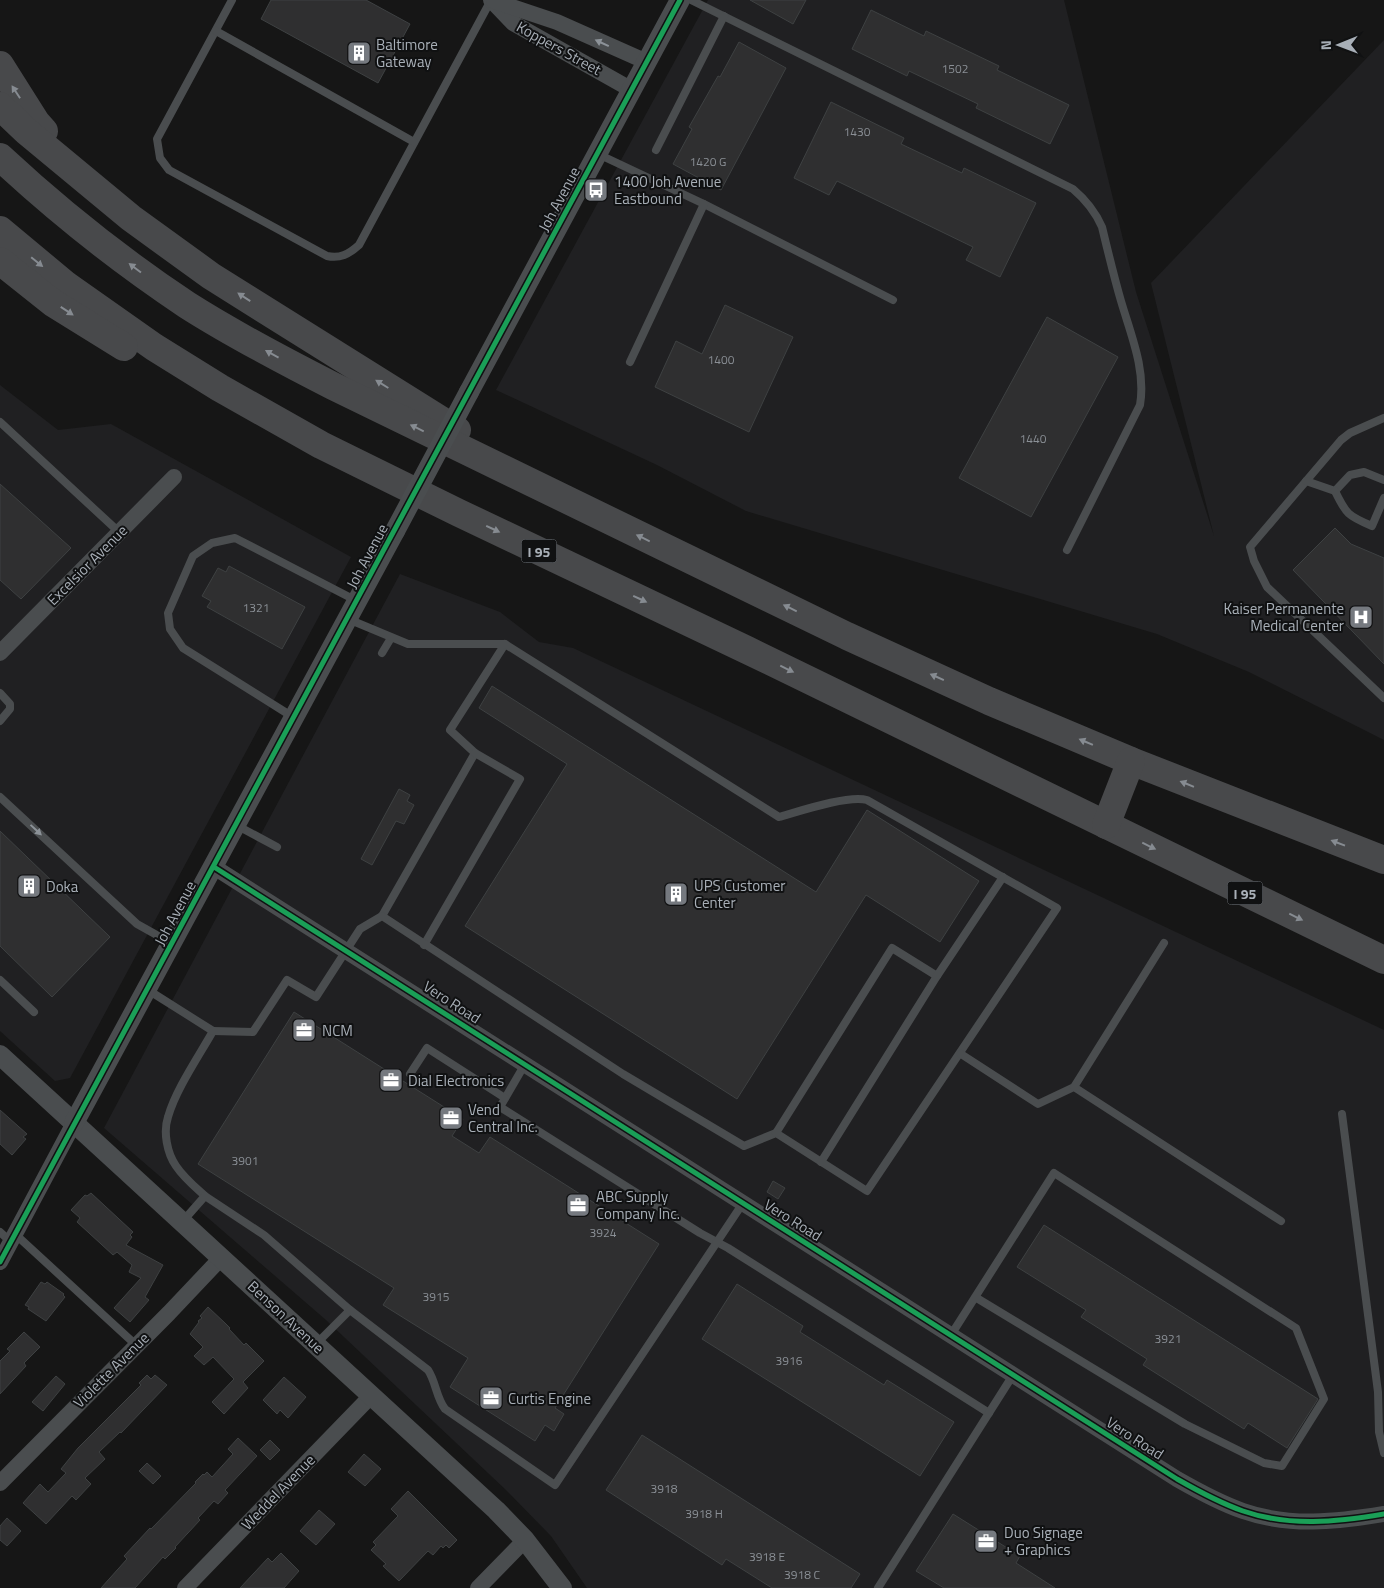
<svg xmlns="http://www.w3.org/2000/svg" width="1384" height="1588" viewBox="0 0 1384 1588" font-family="'Titillium Web',sans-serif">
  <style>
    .built { fill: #202022 }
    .building { fill: #2f2f30; stroke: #3e4142 }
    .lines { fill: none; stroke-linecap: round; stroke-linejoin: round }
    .service { stroke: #4a4d4f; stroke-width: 8 }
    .minor { stroke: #4a4d4f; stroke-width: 16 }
    .tertiary { stroke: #4a4d4f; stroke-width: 20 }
    .motorway { stroke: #48494b; stroke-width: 28 }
    .tertiary-bridge { stroke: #4a4d4f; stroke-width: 20 }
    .cycleway-casing { stroke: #101112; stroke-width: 8 }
    .cycleway { stroke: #1a9f57; stroke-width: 5 }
    .oneway { fill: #8c9298 }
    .oneway2 { fill: #868b91 }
    .labels { text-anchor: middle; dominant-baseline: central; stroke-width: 4; stroke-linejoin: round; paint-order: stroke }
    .number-label { font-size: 12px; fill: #8a8f95 }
    .shield { fill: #101112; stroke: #7a8086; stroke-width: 1 }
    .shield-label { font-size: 14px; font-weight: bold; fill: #a8afb7 }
    .poi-label { font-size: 15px; fill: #a8afb7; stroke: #101112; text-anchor: start }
    .street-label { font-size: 15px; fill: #a8afb7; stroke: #101112 }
  </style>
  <rect width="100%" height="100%" fill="#161616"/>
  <g class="built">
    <path d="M708 0H1064L1136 292 1214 536 1151 283 1384 40V740L1249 672 1157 634 746 511 657 465 496 390Z"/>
    <path d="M0 385 58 430 111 424 351 557 70 1078 55 1081 0 1031Z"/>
    <path d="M400 574 500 612 539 642 573 648 1384 1030V1588H587L551 1536 506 1490 326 1320 104 1128Z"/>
  </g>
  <g class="building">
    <path d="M271 0H366L410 24 378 83 261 19Z"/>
    <path d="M750 0H806L793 24Z"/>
    <path d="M871 10 924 36 926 31 999 66 997 70 1069 105 1050 144 976 108 978 104 909 71 907 76 852 49Z"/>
    <path d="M739 42 786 68 721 190 673 164 692 129 689 127 718 76 720 77Z"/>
    <path d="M831 102 904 138 901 144 962 173 964 168 1036 203 1000 277 966 260 973 247 837 181 829 195 794 178Z"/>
    <path d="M725 305 793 337 749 432 655 387 676 341 702 354Z"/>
    <path d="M1047 317 1118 357 1031 517 959 478Z"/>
    <path d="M0 484 71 548 21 599 0 580Z"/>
    <path d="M1335 528 1351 544 1384 558V664L1293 570Z"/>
    <path d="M229 566 305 607 282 649 207 607 211 601 202 596 218 568 226 572Z"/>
    <path d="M492 686 816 892 867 810 979 881 940 942 866 895 737 1099 465 926 567 764 479 708Z"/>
    <path d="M399 789 410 795 407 801 414 805 404 824 396 821 372 865 361 859Z"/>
    <path d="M0 831 110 937 52 997 0 946Z"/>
    <path d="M294 1012 463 1119 452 1136 479 1153 490 1137 659 1244 555 1408 564 1414 554 1431 545 1425 535 1441 450 1387 468 1358 383 1305 394 1288 198 1164Z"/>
    <path d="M0 1110 27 1134 23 1137 26 1139 12 1155 0 1144Z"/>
    <path d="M773 1181 785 1188 778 1199 767 1192Z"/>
    <path d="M91 1193 133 1232 130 1235 132 1237 126 1245 163 1265 145 1297 149 1300 130 1322 114 1308 141 1278 129 1272 132 1265 117 1252 113 1255 77 1222 80 1218 71 1210 85 1195 87 1196Z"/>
    <path d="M1044 1225 1318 1399 1287 1448 1248 1423 1244 1429 1143 1365 1147 1359 1081 1317 1086 1310 1017 1267Z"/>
    <path d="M41 1282 45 1284 47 1282 64 1294 63 1295 65 1297 46 1321 28 1309 29 1307 25 1305Z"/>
    <path d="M737 1284 803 1326 800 1332 884 1385 887 1380 954 1422 920 1476 702 1339Z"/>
    <path d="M208 1307 226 1324 230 1328 229 1329 244 1345 246 1343 264 1361 243 1382 248 1388 224 1414 212 1402 234 1379 213 1357 204 1365 194 1356 203 1347 190 1334 199 1322 198 1321 202 1318 200 1316Z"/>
    <path d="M24 1332 40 1347 24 1363 26 1366 0 1394V1361L10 1351 7 1349Z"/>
    <path d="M147 1375 151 1379 155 1375 167 1385 121 1433 120 1432 99 1452 105 1459 85 1478 91 1484 76 1500 72 1496 46 1524 23 1503 40 1484 48 1492 66 1473 61 1469 78 1448 141 1385 139 1383Z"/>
    <path d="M56 1376 65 1384 43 1411 32 1402Z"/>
    <path d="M284 1377 306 1397 288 1418 280 1410 277 1414 263 1400Z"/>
    <path d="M642 1435 860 1574 851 1588H772L726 1559 722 1565 606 1490Z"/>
    <path d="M238 1438 257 1456 225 1490 228 1493 218 1504 214 1501 198 1518 200 1520 175 1547 176 1548 165 1559 163 1557 135 1588H101L127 1559 124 1556 150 1528 151 1529 196 1483 195 1482 203 1474 204 1475 207 1472 212 1477 233 1454 228 1449Z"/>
    <path d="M270 1440 280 1450 270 1460 260 1450Z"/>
    <path d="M364 1454 381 1469 365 1486 348 1472Z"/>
    <path d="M147 1463 161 1476 153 1484 139 1471Z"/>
    <path d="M408 1491 457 1540 449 1548 446 1545 443 1548 441 1546 433 1555 428 1551 399 1581 383 1566 386 1564 371 1550 376 1545 373 1542 398 1516 391 1509Z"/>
    <path d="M319 1510 335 1524 316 1545 300 1531Z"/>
    <path d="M953 1514 1020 1556 1016 1563 1055 1588H944L916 1571Z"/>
    <path d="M7 1518 21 1531 7 1546 0 1540V1526Z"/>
    <path d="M281 1553 299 1571 284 1588H240L268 1558 272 1562Z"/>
  </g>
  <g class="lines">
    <g class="service">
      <path d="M232 0 157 139 160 158 169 170 327 256C340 259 349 254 359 245L491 0"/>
      <path d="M691 0 1073 189C1086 200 1095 211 1102 227 1108 252 1114 277 1121 301 1131 335 1146 370 1140 405L1067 550"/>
      <path d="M216 31 414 142"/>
      <path d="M656 150 724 16"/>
      <path d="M598 154 704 204 893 300"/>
      <path d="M630 362 704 204"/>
      <path d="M1384 418 1350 433 1341 440 1250 547 1254 561 1267 587 1384 698"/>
      <path d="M0 422 119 532"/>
      <path d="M1306 481 1335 491 1350 475 1364 472 1384 480"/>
      <path d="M1335 491C1346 514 1348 516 1372 526L1384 498"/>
      <path d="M382 653 391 638"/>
      <path d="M0 693 10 704V709L0 721"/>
      <path d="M293 717 183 648 170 629 168 613 193 556 212 543 235 538 355 600"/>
      <path d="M0 797 137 924 171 943"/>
      <path d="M236 825 277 847"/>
      <path d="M382 916 475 753 450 730 505 644"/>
      <path d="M424 945 520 779 475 753"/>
      <path d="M0 980 34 1012"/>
      <path d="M148 990 213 1031C199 1056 176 1089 168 1117 163 1132 167 1153 176 1166 184 1178 195 1187 205 1196"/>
      <path d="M213 1031 253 1032 287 980 316 997 360 929 382 916 623 1074 744 1146 776 1133 867 1191 1057 908 867 800C848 795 800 811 779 817L505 644H408L348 619"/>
      <path d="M961 1054 1038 1104 1074 1087 1281 1221"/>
      <path d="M525 1064 500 1107 700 1233 728 1248 989 1413"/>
      <path d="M410 1074 427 1048 505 1098"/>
      <path d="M1074 1087 1164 943"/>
      <path d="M1342 1114 1378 1392 1379 1432 1384 1453"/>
      <path d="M776 1133 892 948 937 976"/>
      <path d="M821 1162 937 976 1003 877"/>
      <path d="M183 1221 205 1196 264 1235 350 1310 317 1343"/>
      <path d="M0 1232 11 1242"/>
      <path d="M15 1234 136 1345"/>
      <path d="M350 1310 428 1370C436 1382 436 1397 445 1409L555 1485 743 1203"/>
      <path d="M951 1335 1054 1173 1296 1328 1324 1399 1282 1466 1264 1463 1185 1424 975 1297"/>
      <path d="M878 1588 1013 1375"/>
    </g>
    <g class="minor">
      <path d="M491 0 513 23 632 90"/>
      <path d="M494 1 557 22 647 62"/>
      <path d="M0 653 174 477"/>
      <path d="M214 867 1177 1479C1198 1491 1220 1503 1243 1511 1289 1527 1337 1522 1384 1514"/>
      <path d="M0 1262 74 1123"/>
      <path d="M0 1483 169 1313 222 1257"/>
      <path d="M185 1588 371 1396"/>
      <path d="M478 1588 525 1540"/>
    </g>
    <g class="tertiary">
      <path d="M469 392 680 0"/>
      <path d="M0 1055 496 1510 525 1540 562 1588"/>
      <path d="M74 1123 395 531"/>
    </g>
    <g class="motorway">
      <path d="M0 65 36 122 44 131"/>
      <path d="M0 106 26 131 131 218 211 276 457 430"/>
      <path d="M0 157C58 211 121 261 187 305 234 335 284 361 333 386L847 636 989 701 1131 761 1384 860"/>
      <path d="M0 230 66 285 154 347 220 388 321 445 459 513 747 650 1384 960"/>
      <path d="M0 261 53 303 124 347"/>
      <path d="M1106 825 1131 761"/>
    </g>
    <path class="tertiary-bridge" d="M395 531 469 392"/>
    <g class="cycleway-casing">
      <g id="cycleway">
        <path d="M214 867 1177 1479C1198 1491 1220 1503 1243 1511 1289 1527 1337 1522 1384 1514"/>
        <path d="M0 1262 680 0"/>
      </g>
    </g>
    <use href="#cycleway" class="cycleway"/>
  </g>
  <defs><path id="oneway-solid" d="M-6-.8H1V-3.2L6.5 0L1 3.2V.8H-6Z" transform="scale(1.25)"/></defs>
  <g class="oneway">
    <use href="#oneway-solid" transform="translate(602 43) rotate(-155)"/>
    <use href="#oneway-solid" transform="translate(36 830) rotate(43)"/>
  </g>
  <g class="oneway2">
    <use href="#oneway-solid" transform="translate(16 92) rotate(-123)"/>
    <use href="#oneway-solid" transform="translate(37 262) rotate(39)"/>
    <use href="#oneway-solid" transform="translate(135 268) rotate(-143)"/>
    <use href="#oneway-solid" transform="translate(244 297) rotate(-147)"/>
    <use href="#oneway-solid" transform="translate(67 311) rotate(33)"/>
    <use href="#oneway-solid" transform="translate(272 354) rotate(-151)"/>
    <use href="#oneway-solid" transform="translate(382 384) rotate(-148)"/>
    <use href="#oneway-solid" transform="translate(417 428) rotate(-154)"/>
    <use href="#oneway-solid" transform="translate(493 529) rotate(25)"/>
    <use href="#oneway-solid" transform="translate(643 538) rotate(-154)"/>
    <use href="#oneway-solid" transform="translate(640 599) rotate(25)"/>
    <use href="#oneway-solid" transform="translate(790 608) rotate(-154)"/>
    <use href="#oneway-solid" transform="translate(787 669) rotate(26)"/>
    <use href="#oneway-solid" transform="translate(937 677) rotate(-156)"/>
    <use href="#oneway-solid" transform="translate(1086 742) rotate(-157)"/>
    <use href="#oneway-solid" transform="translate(1187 784) rotate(-158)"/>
    <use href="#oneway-solid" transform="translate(1338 843) rotate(-159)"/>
    <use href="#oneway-solid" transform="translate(1149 846) rotate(26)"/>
    <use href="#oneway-solid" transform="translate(1296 917) rotate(26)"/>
  </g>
  <defs>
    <g id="building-square" transform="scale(1.25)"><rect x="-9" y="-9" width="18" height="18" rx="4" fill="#75797f" stroke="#101112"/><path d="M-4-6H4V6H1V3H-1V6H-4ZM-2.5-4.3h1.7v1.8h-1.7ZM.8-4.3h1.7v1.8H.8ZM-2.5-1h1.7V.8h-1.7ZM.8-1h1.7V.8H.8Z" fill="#fff"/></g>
    <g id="bus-square" transform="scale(1.25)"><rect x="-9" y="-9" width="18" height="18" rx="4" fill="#75797f" stroke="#101112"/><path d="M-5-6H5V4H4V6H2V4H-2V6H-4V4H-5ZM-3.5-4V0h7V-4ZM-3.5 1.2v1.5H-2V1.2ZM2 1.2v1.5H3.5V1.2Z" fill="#fff"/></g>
    <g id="hospital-square" transform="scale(1.25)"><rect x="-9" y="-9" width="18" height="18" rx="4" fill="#75797f" stroke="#101112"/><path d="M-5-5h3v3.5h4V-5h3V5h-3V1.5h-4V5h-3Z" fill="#fff"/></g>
    <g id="office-square" transform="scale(1.25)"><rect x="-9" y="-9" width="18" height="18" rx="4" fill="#75797f" stroke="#101112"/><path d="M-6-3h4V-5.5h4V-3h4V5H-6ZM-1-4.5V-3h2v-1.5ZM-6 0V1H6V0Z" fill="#fff"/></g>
  </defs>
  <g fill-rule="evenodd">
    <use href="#building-square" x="359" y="53"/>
    <use href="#bus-square" x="596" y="190"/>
    <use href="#hospital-square" x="1361" y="617"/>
    <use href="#building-square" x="29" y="886"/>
    <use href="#building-square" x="676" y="894"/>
    <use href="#office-square" x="304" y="1030"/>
    <use href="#office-square" x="391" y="1080"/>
    <use href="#office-square" x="451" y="1118"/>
    <use href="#office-square" x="578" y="1205"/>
    <use href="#office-square" x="491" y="1398"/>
    <use href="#office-square" x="986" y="1541"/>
  </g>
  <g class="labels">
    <g class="number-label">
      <text x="955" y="68">1502</text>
      <text x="857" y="131">1430</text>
      <text x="708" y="161">1420 G</text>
      <text x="721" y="359">1400</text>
      <text x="1033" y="438">1440</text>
      <text x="256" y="607">1321</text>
      <text x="245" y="1160">3901</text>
      <text x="603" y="1232">3924</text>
      <text x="436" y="1296">3915</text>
      <text x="1168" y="1338">3921</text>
      <text x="789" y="1360">3916</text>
      <text x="664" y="1488">3918</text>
      <text x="704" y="1513">3918 H</text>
      <text x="767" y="1556">3918 E</text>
      <text x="802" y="1574">3918 C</text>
    </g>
    <g class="shield">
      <rect x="521.5" y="539.5" width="35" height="23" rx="4"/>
      <rect x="1227.5" y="881.5" width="35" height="23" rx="4"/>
    </g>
    <g class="shield-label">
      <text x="539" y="551">I 95</text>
      <text x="1245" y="893">I 95</text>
    </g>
    <g class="poi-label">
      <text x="376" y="44">Baltimore<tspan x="376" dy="17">Gateway</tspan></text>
      <text x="614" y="181">1400 Joh Avenue<tspan x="614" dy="17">Eastbound</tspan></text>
      <text x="1344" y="608" text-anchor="end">Kaiser Permanente<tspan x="1344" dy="17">Medical Center</tspan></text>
      <text x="694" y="885">UPS Customer<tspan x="694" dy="17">Center</tspan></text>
      <text x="46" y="886">Doka</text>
      <text x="322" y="1030">NCM</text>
      <text x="408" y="1080">Dial Electronics</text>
      <text x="468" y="1109">Vend<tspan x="468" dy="17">Central Inc.</tspan></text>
      <text x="596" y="1196">ABC Supply<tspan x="596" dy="17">Company Inc.</tspan></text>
      <text x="508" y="1398">Curtis Engine</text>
      <text x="1004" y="1532">Duo Signage<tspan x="1004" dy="17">+ Graphics</tspan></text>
    </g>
    <g class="street-label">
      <text transform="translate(559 48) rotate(29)">Koppers Street</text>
      <text transform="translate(559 199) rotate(-62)">Joh Avenue</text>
      <text transform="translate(367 556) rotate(-62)">Joh Avenue</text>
      <text transform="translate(87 565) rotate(-45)">Excelsior Avenue</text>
      <text transform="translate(175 913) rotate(-62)">Joh Avenue</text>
      <text transform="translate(452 1002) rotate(33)">Vero Road</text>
      <text transform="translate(793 1220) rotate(32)">Vero Road</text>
      <text transform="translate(286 1317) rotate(43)">Benson Avenue</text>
      <text transform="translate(111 1370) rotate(-45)">Violette Avenue</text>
      <text transform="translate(1135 1438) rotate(33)">Vero Road</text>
      <text transform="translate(278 1492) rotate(-46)">Weddel Avenue</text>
    </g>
  </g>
  <g transform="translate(1339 45) rotate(269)" stroke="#101112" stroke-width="4" paint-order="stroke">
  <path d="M0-4L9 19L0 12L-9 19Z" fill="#a8afb7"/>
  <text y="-8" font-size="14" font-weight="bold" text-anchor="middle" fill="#a8afb7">N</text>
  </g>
</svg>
